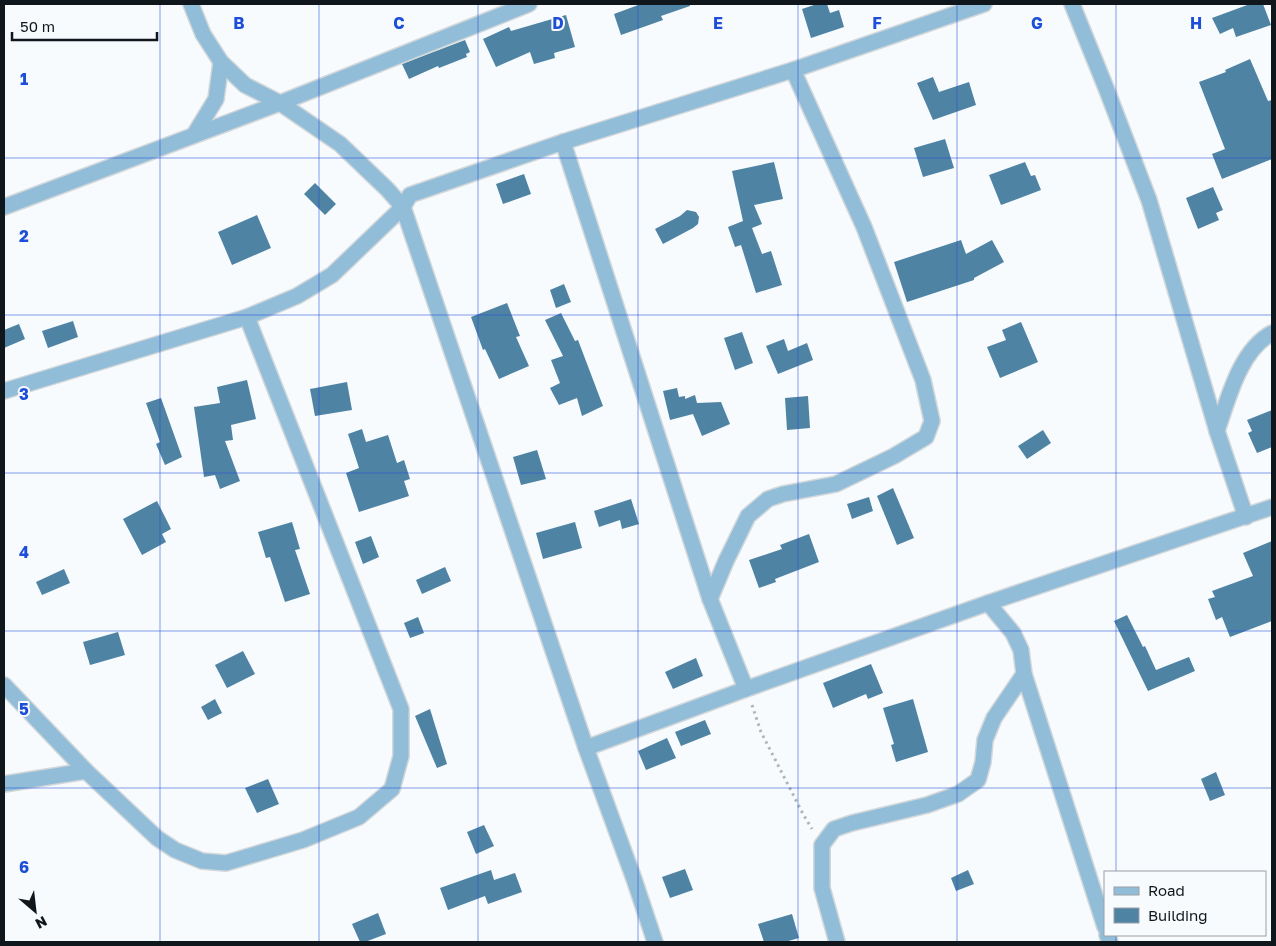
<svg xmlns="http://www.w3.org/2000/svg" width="1276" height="946" viewBox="0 0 1276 946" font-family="'Golos Text',sans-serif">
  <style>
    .building { fill: #4f83a3 }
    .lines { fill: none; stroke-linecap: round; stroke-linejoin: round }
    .minor-casing { stroke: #d2d7da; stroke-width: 18 }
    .path { stroke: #b1b6b9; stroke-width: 3; stroke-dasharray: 2.5 4; stroke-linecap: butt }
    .minor { stroke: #92bdd9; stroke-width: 15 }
    .grid { fill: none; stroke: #1d4ed8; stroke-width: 1; stroke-opacity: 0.55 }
    .grid-label { font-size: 16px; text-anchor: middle; font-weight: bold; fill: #1d4ed8; stroke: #f7fbfe; stroke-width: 4; stroke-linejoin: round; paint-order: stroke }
  </style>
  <rect width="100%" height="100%" fill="#f7fbfe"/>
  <g class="building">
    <path d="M641 4H690V6L661 16 663 20 621 35 614 14Z"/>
    <path d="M817 4H827L830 13 839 10 844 27 811 38 802 9Z"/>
    <path d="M1250 4H1263L1271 25 1236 37 1233 28 1220 34 1212 18Z"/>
    <path d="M566 15 575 47 554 53 555 58 534 64 530 52 496 67 483 39 509 27 511 31Z"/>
    <path d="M465 40 470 52 466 54 467 57 439 68 438 66 409 79 402 64Z"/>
    <path d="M1250 59 1268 101 1272 100V159L1222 179 1212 154 1225 149 1199 82 1226 72 1225 70Z"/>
    <path d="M933 77 939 92 969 82 976 105 933 120 917 83Z"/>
    <path d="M945 139 954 168 923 177 914 148Z"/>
    <path d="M774 162 783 199 754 205 762 224 752 228 762 254 771 251 782 285 756 293 741 245 735 247 728 227 743 221 732 171Z"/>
    <path d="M1025 162 1031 176 1035 175 1041 190 1001 205 989 175Z"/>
    <path d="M524 174 531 194 503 204 496 184Z"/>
    <path d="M315 183 336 204 325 215 304 194Z"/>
    <path d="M1213 187 1223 210 1216 213 1219 220 1198 229 1186 198Z"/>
    <path d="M687 210 696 212 699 217 698 224 693 228 663 244 655 229 680 216Z"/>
    <path d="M257 215 271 248 232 265 218 232Z"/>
    <path d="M961 240 966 254 992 240 1004 262 974 278V280L907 302 894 262Z"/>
    <path d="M564 284 571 302 556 308 550 290Z"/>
    <path d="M507 303 520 336 516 337 529 366 499 379 485 349 483 350 471 317Z"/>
    <path d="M561 313 575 341 578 340 603 406 582 416 577 398 559 405 550 388 560 383 551 360 563 356 545 320Z"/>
    <path d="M73 321 78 337 48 348 42 331Z"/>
    <path d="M1021 322 1038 362 1000 378 987 347 1006 340 1002 330Z"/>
    <path d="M19 324 25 339 4 348V330Z"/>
    <path d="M742 332 753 363 735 370 724 338Z"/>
    <path d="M784 339 788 351 807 343 813 360 778 374 766 346Z"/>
    <path d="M247 380 256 419 231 425 233 440 225 441 240 481 220 489 215 475 204 477 194 407 220 403 217 387Z"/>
    <path d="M347 382 352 410 315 416 310 389Z"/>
    <path d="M677 388 679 397 685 396V399L695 395 697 403 721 402 730 424 702 436 693 414 670 420 663 391Z"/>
    <path d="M808 396 810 428 787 430 785 398Z"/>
    <path d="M161 398 182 457 165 465 156 444 160 442 146 403Z"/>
    <path d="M1272 410V447L1257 453 1248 433 1252 431 1247 420Z"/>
    <path d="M362 429 366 442 388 435 397 463 404 460 410 479 404 481 409 496 359 512 346 473 359 468 348 434Z"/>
    <path d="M1043 430 1051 443 1027 459 1018 446Z"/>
    <path d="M537 450 546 479 521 485 513 457Z"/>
    <path d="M893 488 914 538 897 545 877 496Z"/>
    <path d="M869 497 873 511 852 519 847 504Z"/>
    <path d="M631 499 639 524 622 529 620 520 599 527 594 511Z"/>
    <path d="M157 501 171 529 162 534 166 542 142 555 123 519Z"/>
    <path d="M292 522 300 549 295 550 310 594 285 602 270 557 266 558 258 532Z"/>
    <path d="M575 522 582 548 543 559 536 533Z"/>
    <path d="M809 534 819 562 775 579 776 582 759 588 749 560 782 549 780 545Z"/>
    <path d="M371 536 379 557 363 564 355 542Z"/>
    <path d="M1272 541V621L1230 637 1222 617 1216 620 1208 599 1215 597 1212 591 1253 576 1243 553Z"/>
    <path d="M445 567 451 581 422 594 416 580Z"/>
    <path d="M64 569 70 583 42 595 36 582Z"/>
    <path d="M1127 615 1143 647 1145 646 1156 670 1189 657 1195 671 1148 691 1114 621Z"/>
    <path d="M418 617 424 633 410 638 404 623Z"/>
    <path d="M118 632 125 655 90 665 83 642Z"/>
    <path d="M243 651 255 674 227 688 215 665Z"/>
    <path d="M696 658 703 676 673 689 665 672Z"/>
    <path d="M871 664 883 693 868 699 866 694 833 708 823 683Z"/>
    <path d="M215 699 222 713 208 720 201 707Z"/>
    <path d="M913 699 928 752 896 762 891 745 894 744 883 708Z"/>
    <path d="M430 709 447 764 437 768 415 716Z"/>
    <path d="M705 720 711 734 681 746 675 732Z"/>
    <path d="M667 738 676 758 646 770 638 751Z"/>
    <path d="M1216 772 1225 795 1210 801 1201 779Z"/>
    <path d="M268 779 279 804 257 813 245 788Z"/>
    <path d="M484 825 494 846 476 854 467 832Z"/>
    <path d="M685 869 693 890 670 898 662 877Z"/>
    <path d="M491 870 494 880 515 873 522 892 488 904 485 896 448 910 440 888Z"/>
    <path d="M968 870 974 884 956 891 951 878Z"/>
    <path d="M378 913 386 934 365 942H360L352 924Z"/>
    <path d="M792 914 799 938 785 942H764L758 924Z"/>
  </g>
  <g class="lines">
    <g class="minor-casing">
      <g id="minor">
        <path d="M191 4 203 34 221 62 245 85 280 103 340 144 387 189 403 207 586 748 634 879 655 942"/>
        <path d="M1072 4 1106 88 1149 200 1217 431 1246 517"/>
        <path d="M194 135 216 99 221 62"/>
        <path d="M563 142 710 599 746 689"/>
        <path d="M4 207 280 103 529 4"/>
        <path d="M4 391 247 317 297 296 332 275 403 207 410 195 563 142 793 70 984 4"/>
        <path d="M1217 431C1228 399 1240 350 1272 333"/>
        <path d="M710 599 726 561 748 516 768 499 783 494 836 484 894 456 926 437 932 421 923 380 864 227 793 70"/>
        <path d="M988 603 1013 633 1021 650 1024 674 1105 927"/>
        <path d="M4 685 86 771 157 838 175 850 202 861 226 863 303 840 359 817 392 789 401 756V709L247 317"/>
        <path d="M586 748 746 689 988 603 1272 507"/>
        <path d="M4 784 86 771"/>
        <path d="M1107 935 1110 942"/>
        <path d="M837 942 822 888V845L834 829 852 823 927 805 958 794 978 780 983 762 985 740 994 718 1024 674"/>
      </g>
    </g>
    <path class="path" d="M752 705 761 732 803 814 812 829"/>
    <use href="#minor" class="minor"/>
  </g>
  <path class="grid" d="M160 4V942M319 4V942M478 4V942M638 4V942M798 4V942M957 4V942M1116 4V872M4 158H1272M4 315H1272M4 473H1272M4 631H1272M4 788H1272M1116 935V942"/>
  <g class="grid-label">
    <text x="239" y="29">B</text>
    <text x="399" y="29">C</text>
    <text x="558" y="29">D</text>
    <text x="718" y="29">E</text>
    <text x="877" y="29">F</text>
    <text x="1037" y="29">G</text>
    <text x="1196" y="29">H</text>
    <text x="24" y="85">1</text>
    <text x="24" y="242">2</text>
    <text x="24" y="400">3</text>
    <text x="24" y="558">4</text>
    <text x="24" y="715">5</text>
    <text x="24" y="873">6</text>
  </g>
  <rect width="1276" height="946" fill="none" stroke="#10171c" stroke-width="10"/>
  <rect x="1104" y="871" width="162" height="65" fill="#f7fbfe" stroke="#9ba0a4"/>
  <rect x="1114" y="887" width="25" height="8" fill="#92bdd9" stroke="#9ba0a4"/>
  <text x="1148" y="896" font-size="15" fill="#10171c">Road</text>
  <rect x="1114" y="908" width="25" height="15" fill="#4f83a3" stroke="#9ba0a4"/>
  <text x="1148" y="921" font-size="15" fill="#10171c">Building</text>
  <g transform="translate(35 911) rotate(152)" stroke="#f7fbfe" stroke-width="4" paint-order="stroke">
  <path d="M0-4L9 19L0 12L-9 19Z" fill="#10171c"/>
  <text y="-8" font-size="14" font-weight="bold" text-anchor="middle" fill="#10171c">N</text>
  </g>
  <path d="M12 32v8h145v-8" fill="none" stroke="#10171c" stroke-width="2.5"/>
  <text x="20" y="32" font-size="15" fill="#10171c" stroke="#f7fbfe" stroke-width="4" paint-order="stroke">50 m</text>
</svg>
